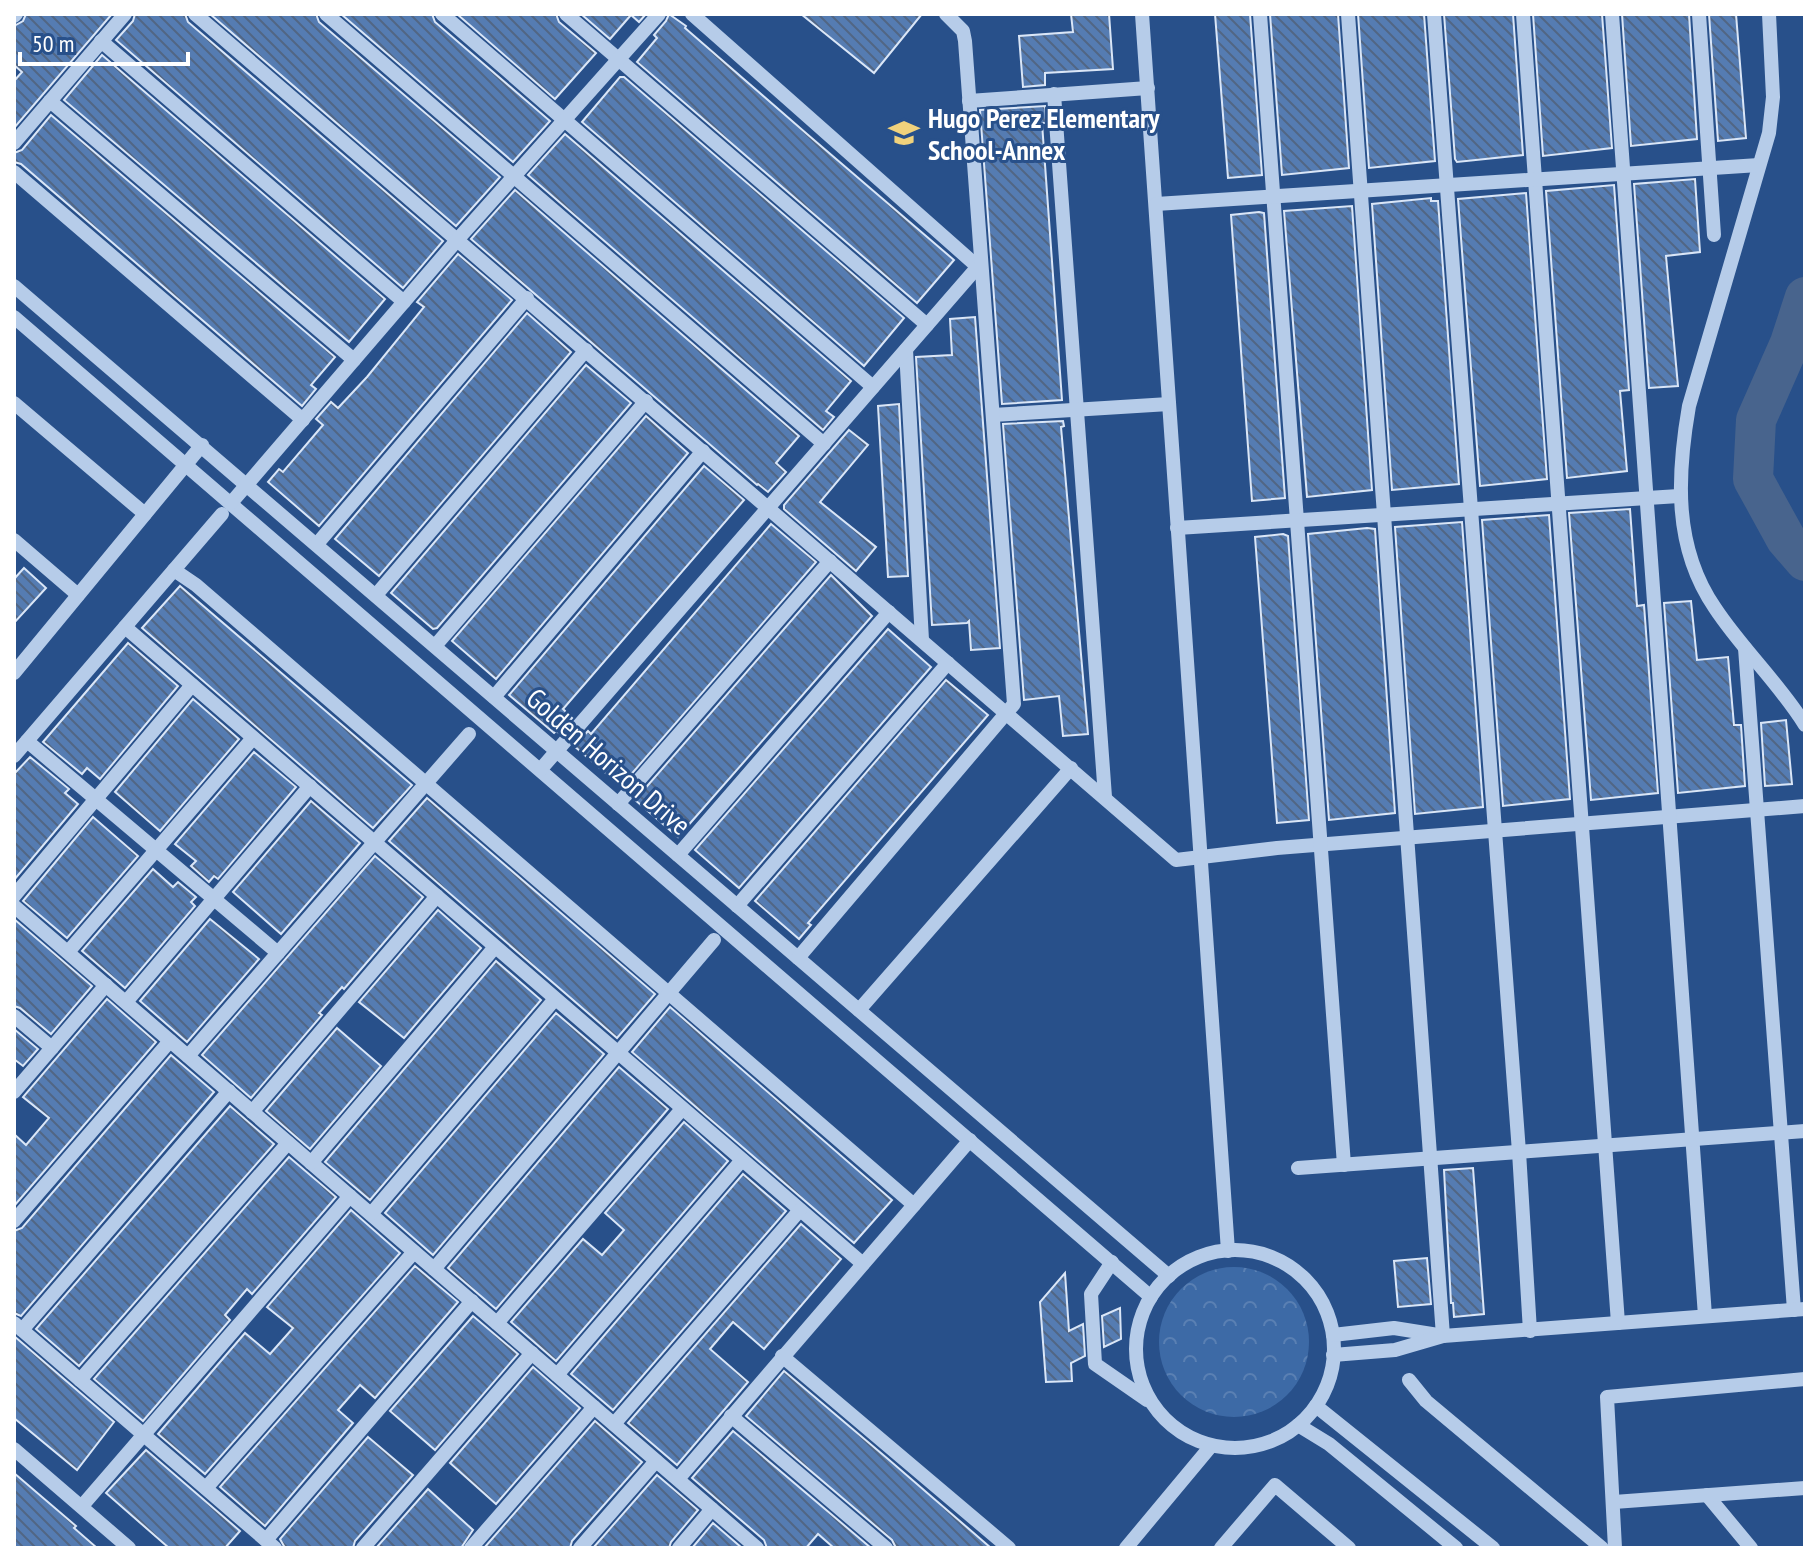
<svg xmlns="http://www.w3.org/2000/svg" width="1819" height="1562" viewBox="0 0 1819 1562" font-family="'PT Sans Narrow',sans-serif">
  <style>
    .forest { fill: url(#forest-crowns) }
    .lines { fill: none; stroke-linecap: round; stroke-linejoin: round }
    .river { stroke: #48648d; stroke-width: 40 }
    .building { fill: url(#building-back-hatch); stroke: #dae6f7; stroke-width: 2 }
    .minor { stroke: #b6cce9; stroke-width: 14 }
    .labels { text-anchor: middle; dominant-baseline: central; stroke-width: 6; stroke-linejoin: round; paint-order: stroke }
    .poi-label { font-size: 28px; font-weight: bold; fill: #fff; stroke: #28508a; text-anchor: start }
    .street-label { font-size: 28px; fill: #fff; stroke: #28508a }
  </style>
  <defs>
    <pattern id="forest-crowns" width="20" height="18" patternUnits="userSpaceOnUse" patternTransform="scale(2)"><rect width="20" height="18" fill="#3d6aa6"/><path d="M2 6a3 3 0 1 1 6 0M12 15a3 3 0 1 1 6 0" fill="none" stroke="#5a80b3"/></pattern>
    <pattern id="building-back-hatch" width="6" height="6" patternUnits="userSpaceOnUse" patternTransform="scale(2)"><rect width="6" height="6" fill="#557cb2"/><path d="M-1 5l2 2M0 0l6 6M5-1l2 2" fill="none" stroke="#516684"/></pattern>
  </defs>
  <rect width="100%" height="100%" fill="#28508a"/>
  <circle class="forest" cx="1234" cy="1342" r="75"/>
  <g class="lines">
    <path class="river" d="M1805 297 1790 343 1756 420 1753 479 1786 539 1805 561"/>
  </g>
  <g class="building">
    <path d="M26 14H112L14 128V81L22 72 14 65V26L23 21Z"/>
    <path d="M135 14H185L188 22 443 241 403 288 116 40 133 21Z"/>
    <path d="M210 14H316L319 22 500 177 456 226Z"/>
    <path d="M341 14H432L435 22 550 121 513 162Z"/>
    <path d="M457 14H556L559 22 596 53 555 99Z"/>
    <path d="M581 14H646L639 22 631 15 610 39Z"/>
    <path d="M669 14 686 26 685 28 807 134 954 260 917 303 637 62 657 38 654 35 666 21Z"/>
    <path d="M801 14H922L874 73Z"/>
    <path d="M1071 14H1109L1113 69 1045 73V85L1023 87 1019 36 1073 32Z"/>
    <path d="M1215 14H1250L1262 175 1228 178Z"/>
    <path d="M1270 14H1338L1349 168 1282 175Z"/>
    <path d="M1358 14H1424L1435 161 1369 168Z"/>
    <path d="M1444 14H1513L1523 155 1457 162 1455 159Z"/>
    <path d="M1533 14H1602L1612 148 1543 156Z"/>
    <path d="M1622 14H1689L1697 139 1631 146Z"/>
    <path d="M1709 14H1736L1746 138 1718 141Z"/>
    <path d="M102 55 385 299 349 342 64 100Z"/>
    <path d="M620 77H624L904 318 864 366 582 122Z"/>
    <path d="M1045 106 1046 123H1042L1062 400 1002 404 980 110Z"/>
    <path d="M51 115 335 357 311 385 316 389 302 406 21 164 14 162V153L22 150Z"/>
    <path d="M565 134 851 381 826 411 834 417 823 430 528 175Z"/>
    <path d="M1695 179 1700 252 1666 256 1678 386 1649 388 1634 184Z"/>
    <path d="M1614 185 1629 390 1620 391 1627 471 1567 478 1546 191Z"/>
    <path d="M515 190 799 436 776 463 786 472 768 492 758 484 757 485 471 239Z"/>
    <path d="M1526 193 1547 479 1480 486 1458 199Z"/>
    <path d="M1431 198V201H1438L1459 484 1392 490 1372 204Z"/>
    <path d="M1352 206 1372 490 1307 497 1284 211Z"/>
    <path d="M1259 212 1264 213 1285 498 1252 501 1231 215Z"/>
    <path d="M458 254 512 300 319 526 268 482 279 469 283 472 323 425 316 419 331 402 338 408 367 377 424 307 417 302Z"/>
    <path d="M527 313 571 352 379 576 335 539Z"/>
    <path d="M975 317 1000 648 971 650 969 621 967 623 932 625 916 357 952 355 950 319Z"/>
    <path d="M586 365 631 403 437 628 433 629 391 593Z"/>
    <path d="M899 404 908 576 888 577 878 406Z"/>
    <path d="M646 416 688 453 496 679 452 641Z"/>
    <path d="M1063 421 1064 426 1061 427 1088 734 1063 736 1059 696 1024 700 1003 424Z"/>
    <path d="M849 430 868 445 820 502 876 547 856 571 784 509V505Z"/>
    <path d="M704 466 744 500 563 709 572 718 559 733 556 731 554 733 509 695Z"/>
    <path d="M1630 509 1637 606 1644 605 1658 793 1591 800 1569 513Z"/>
    <path d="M1549 515 1570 799 1503 806 1482 520Z"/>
    <path d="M1462 522 1483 807 1415 814 1395 527Z"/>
    <path d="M771 524 816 562 621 786 574 746 588 731 591 734Z"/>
    <path d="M1367 528 1375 529 1395 813 1329 820 1308 534Z"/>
    <path d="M1283 534 1288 536 1309 820 1277 823 1255 537Z"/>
    <path d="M24 568 46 588 14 623V579Z"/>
    <path d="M831 575 872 616 678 837 635 800Z"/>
    <path d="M180 586 412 785 373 828 142 628Z"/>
    <path d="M1691 601 1697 660 1728 657 1734 725H1741L1745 786 1678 793 1664 603Z"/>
    <path d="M888 629 931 667 739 888 695 850Z"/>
    <path d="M128 643 178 686 100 779 87 768 82 774 43 742Z"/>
    <path d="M946 680 988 715 808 923 811 925 799 939 755 901Z"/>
    <path d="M193 699 239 739 160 831 115 792Z"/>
    <path d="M1786 720 1792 784 1765 786 1761 723Z"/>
    <path d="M254 752 296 787 218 879 214 876 209 882 191 866 196 861 175 844Z"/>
    <path d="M30 757 69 789 65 793 78 804 14 880V774Z"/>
    <path d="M427 798 655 994 617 1038 389 841Z"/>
    <path d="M311 801 360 843 281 934 233 892Z"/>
    <path d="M93 817 138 856 67 938 23 901Z"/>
    <path d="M375 856 423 897 344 989 342 987 319 1013 322 1015 251 1098 202 1055Z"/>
    <path d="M153 869 173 887 178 882 196 897 191 902 195 906 125 988 82 951Z"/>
    <path d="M438 910 481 948 404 1038 359 1002Z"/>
    <path d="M14 919 92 986 51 1034 20 1008 14 1006Z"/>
    <path d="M210 919 259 959 187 1042 140 1001Z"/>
    <path d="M496 961 541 1000 370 1200 325 1162Z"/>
    <path d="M107 999 156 1042 14 1206V1134L26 1145 49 1118 23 1097Z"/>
    <path d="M670 1007 892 1200 854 1243 632 1052Z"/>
    <path d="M556 1013 604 1054 433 1255 385 1213Z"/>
    <path d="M337 1028 381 1066 310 1149 266 1111Z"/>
    <path d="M14 1029 38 1049 23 1066 14 1059Z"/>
    <path d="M171 1055 214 1092 21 1316 14 1313V1231L22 1228Z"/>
    <path d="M619 1067 668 1109 496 1309 448 1268Z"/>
    <path d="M230 1106 274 1144 79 1366 36 1329Z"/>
    <path d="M684 1122 728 1161 556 1361 511 1322 583 1239 602 1255 624 1230 605 1213Z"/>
    <path d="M289 1157 336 1197 252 1294 247 1289 225 1315 230 1320 143 1421 94 1379Z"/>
    <path d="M1473 1168 1484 1314 1454 1317 1453 1303H1451L1444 1170Z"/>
    <path d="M743 1174 786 1211 613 1410 571 1374Z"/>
    <path d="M351 1210 400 1253 205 1474 158 1434 245 1333 270 1354 293 1328 267 1307Z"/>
    <path d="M801 1224 841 1259 764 1349 733 1322 710 1349 748 1382 677 1465 628 1423Z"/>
    <path d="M1427 1258 1431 1304 1398 1307 1394 1261Z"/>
    <path d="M415 1266 458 1302 375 1398 360 1385 338 1410 353 1423 265 1526 220 1487Z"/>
    <path d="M1065 1273 1069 1331 1083 1324 1085 1356 1071 1363 1072 1381 1046 1382 1040 1302Z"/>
    <path d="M1120 1308 1121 1339 1104 1347 1102 1316Z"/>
    <path d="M473 1316 518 1354 435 1450 390 1411Z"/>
    <path d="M14 1336 114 1422 77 1470 14 1418Z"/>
    <path d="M533 1367 580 1408 496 1504 450 1463Z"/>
    <path d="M784 1371 888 1459 991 1548H896L892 1540 746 1416Z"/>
    <path d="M595 1421 642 1462 572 1541 570 1548H484Z"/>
    <path d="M733 1431 871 1548H834L818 1534 806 1548H767L764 1540 692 1478Z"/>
    <path d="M368 1437 413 1475 355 1541 353 1548H285L280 1539Z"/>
    <path d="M146 1450 240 1531 225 1548H169L106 1493Z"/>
    <path d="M14 1473 76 1526 74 1528 97 1548H14Z"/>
    <path d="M657 1475 698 1510 671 1542 669 1548H593Z"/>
    <path d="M428 1489 473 1530 461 1548H376Z"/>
    <path d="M713 1523 742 1548H692Z"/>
  </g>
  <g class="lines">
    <g class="minor">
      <path d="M195 14 1176 860 1277 848 1805 806"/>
      <path d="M326 14 824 444"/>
      <path d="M442 14 873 387"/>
      <path d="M566 14 927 325"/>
      <path d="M692 14 978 267"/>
      <path d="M1142 14 1228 1251"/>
      <path d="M1260 14 1344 1165"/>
      <path d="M1348 14 1443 1336"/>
      <path d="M1434 14 1519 1152 1530 1331"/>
      <path d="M1523 14 1618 1323"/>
      <path d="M1612 14 1705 1316"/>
      <path d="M1699 14 1714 235"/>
      <path d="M1769 14 1773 97 1769 133 1689 406C1677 475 1673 547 1715 608 1742 649 1779 683 1805 725"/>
      <path d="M14 16 16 14"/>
      <path d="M101 41 404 302"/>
      <path d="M1054 94 1105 797"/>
      <path d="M50 101 354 360"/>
      <path d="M969 101 1148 88"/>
      <path d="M14 143 125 14"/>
      <path d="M14 172 303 420"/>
      <path d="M1156 204 1759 165"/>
      <path d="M14 286 1169 1276"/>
      <path d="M14 317 1151 1297"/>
      <path d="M906 350 922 640"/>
      <path d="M14 403 145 514"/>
      <path d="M993 415 1169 404"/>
      <path d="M231 503 458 239 659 14"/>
      <path d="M1177 528 1679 496"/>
      <path d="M14 540 78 595"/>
      <path d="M317 544 527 298"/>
      <path d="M174 570 196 585 914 1205"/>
      <path d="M376 595 586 350"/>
      <path d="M125 627 863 1264"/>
      <path d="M435 646 646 401"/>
      <path d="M1745 648 1794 1310"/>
      <path d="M14 673 202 445"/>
      <path d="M494 697 703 451"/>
      <path d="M27 741 278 953"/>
      <path d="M14 756 222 514"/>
      <path d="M541 769 981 263"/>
      <path d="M618 804 830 561"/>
      <path d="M678 855 889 612"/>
      <path d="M14 896 192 685"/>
      <path d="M14 906 757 1548"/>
      <path d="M737 906 948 663"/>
      <path d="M68 952 253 738"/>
      <path d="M798 958 1014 704 965 41 963 31 946 14"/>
      <path d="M126 1002 310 786"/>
      <path d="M859 1010 1071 768"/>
      <path d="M14 1016 52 1048"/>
      <path d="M188 1056 469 734"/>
      <path d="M14 1092 106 985"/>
      <path d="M252 1112 437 896"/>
      <path d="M311 1163 495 947"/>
      <path d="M1298 1168 1805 1131"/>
      <path d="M371 1214 555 999"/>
      <path d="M14 1221 170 1041"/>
      <circle cx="1235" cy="1349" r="99"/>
      <path d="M1112 1262 1091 1294 1095 1364 1147 1400"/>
      <path d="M434 1269 714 940"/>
      <path d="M14 1323 275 1548"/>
      <path d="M497 1323 682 1109"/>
      <path d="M22 1330 229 1091"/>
      <path d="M1333 1335 1394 1328 1438 1335"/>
      <path d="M1333 1355 1395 1350 1443 1336 1805 1309"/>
      <path d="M782 1356 1009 1548"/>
      <path d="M557 1375 742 1160"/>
      <path d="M80 1380 288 1143"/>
      <path d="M1409 1380 1426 1401 1602 1548"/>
      <path d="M1316 1406 1493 1548"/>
      <path d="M731 1416 886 1548"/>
      <path d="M614 1424 800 1210"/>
      <path d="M1298 1425 1329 1444 1456 1548"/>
      <path d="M14 1449 129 1548"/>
      <path d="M678 1479 970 1140"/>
      <path d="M206 1488 414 1252"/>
      <path d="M1707 1495 1751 1548"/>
      <path d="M1614 1502 1805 1488"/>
      <path d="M82 1506 350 1196"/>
      <path d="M266 1540 472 1301"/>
      <path d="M363 1548 532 1353"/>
      <path d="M471 1548 594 1407"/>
      <path d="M580 1548 656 1461"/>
      <path d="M679 1548 712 1509"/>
      <path d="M1126 1548 1211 1446"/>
      <path d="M1221 1548 1275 1485 1349 1548"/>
      <path d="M1615 1548 1607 1397 1805 1379"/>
    </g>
  </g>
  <defs>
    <g id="school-bare" transform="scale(2.4)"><path d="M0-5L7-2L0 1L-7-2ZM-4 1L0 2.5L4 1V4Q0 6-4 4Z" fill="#f1d27c" stroke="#28508a" stroke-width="2.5" paint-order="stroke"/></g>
  </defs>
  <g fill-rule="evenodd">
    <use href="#school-bare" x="904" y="133"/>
  </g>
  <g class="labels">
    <g class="poi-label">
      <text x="928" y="117">Hugo Perez Elementary<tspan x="928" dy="32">School-Annex</tspan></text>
    </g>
    <g class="street-label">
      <text transform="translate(609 761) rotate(41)">Golden Horizon Drive</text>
    </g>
  </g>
  <rect width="1819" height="1562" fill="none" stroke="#ffffff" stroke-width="32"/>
  <path d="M20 52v12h168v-12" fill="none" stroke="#ffffff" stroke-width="4"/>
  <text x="32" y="52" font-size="24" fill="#ffffff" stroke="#28508a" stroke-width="6" paint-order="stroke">50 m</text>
</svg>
